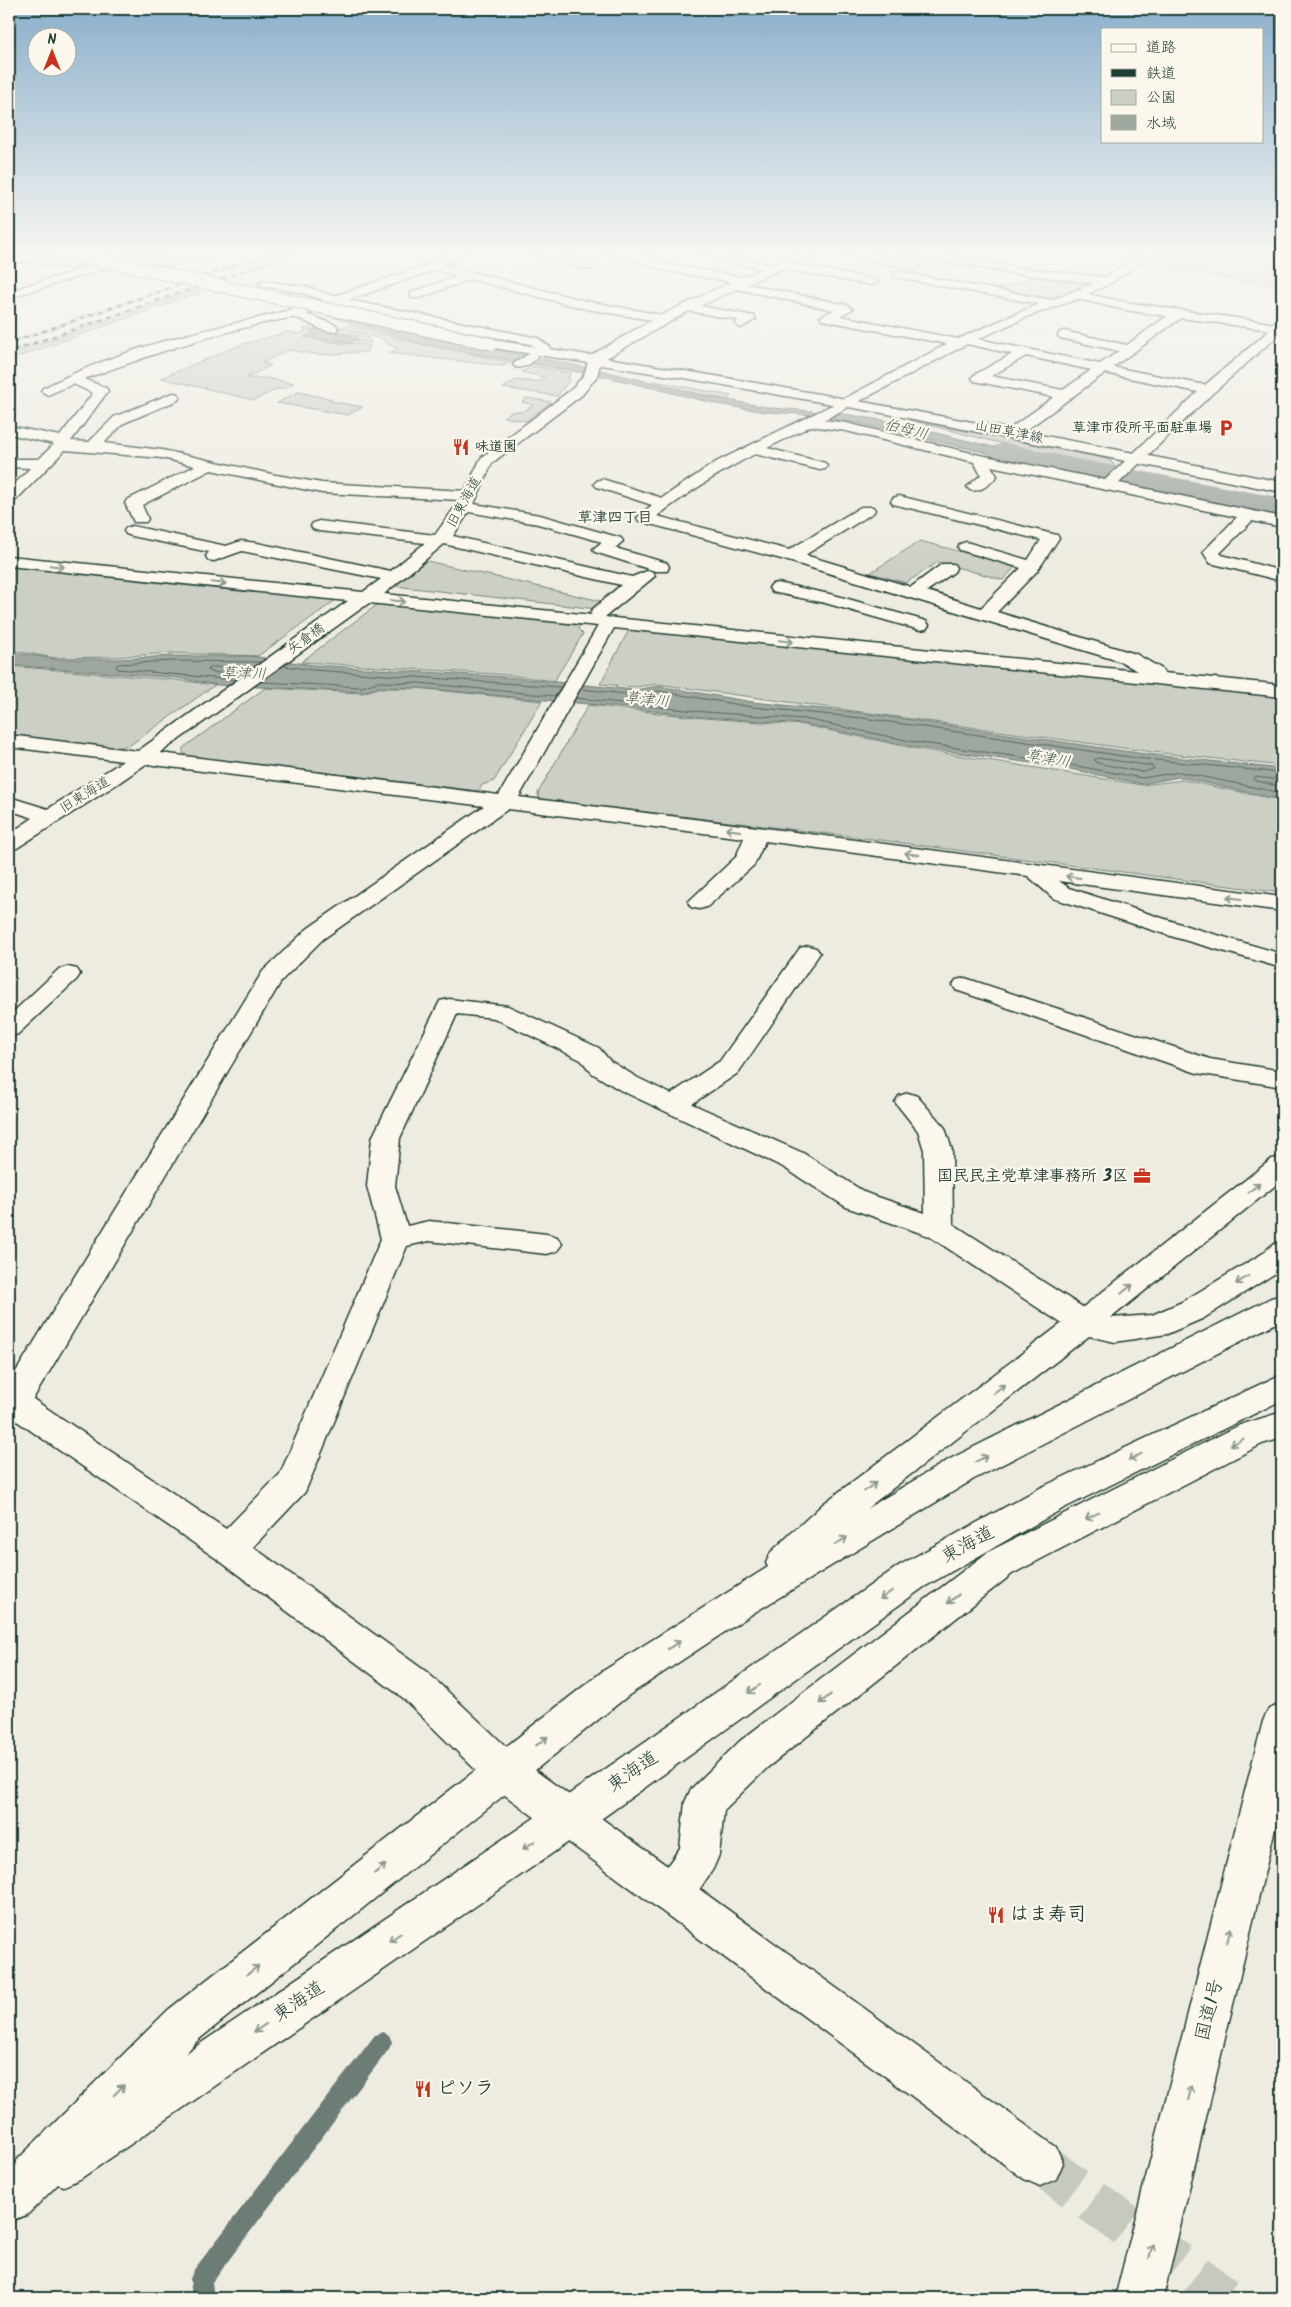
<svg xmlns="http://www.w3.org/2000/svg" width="1291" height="2307" viewBox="0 0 1291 2307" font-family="Kalam,'Klee One',sans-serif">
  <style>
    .built { fill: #ddddd2 }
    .green { fill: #cbcfc4; stroke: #75867c }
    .water { fill: #9fa89f; stroke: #6c7d74 }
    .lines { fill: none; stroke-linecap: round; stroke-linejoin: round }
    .shore { stroke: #52685f; stroke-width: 1 }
    .stream { fill: #6c7d74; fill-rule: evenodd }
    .river { fill: #9fa89f; fill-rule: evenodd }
    .minor-tunnel { stroke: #c5c9be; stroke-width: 43; stroke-dasharray: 43 21; stroke-linecap: butt }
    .minor-casing { stroke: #1f3d34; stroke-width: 3 }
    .major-casing { stroke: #1f3d34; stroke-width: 3 }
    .highway-casing { stroke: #1f3d34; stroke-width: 3 }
    .minor { fill: #fbf7ec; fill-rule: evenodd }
    .major { fill: #fbf7ec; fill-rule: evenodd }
    .highway { fill: #fbf7ec; fill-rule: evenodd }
    .rail-casing { stroke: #1f3d34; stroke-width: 2.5 }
    .rail { stroke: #fbf7ec; stroke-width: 2; stroke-dasharray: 5; stroke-linecap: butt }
    .major-bridge-casing { stroke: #1f3d34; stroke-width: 14; stroke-linecap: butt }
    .major-bridge { stroke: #fbf7ec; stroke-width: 12 }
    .oneway { stroke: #8d9a90 }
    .labels { text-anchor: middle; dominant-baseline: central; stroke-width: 4.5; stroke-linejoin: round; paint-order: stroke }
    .far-poi-label { font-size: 14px; font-weight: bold; fill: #1f3d34; stroke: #fbf7ec; text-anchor: end }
    .far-street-label { font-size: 14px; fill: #1f3d34; stroke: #fbf7ec }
    .far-water-label { font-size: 15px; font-style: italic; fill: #455d54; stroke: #fbf7ec }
    .far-neighbourhood-label { font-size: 15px; font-weight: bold; fill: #1f3d34; stroke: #fbf7ec }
    .poi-label { font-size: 16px; font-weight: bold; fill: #1f3d34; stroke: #fbf7ec; text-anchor: end }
    .near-street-label { font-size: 19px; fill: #1f3d34; stroke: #fbf7ec }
    .near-poi-label { font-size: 19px; font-weight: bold; fill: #1f3d34; stroke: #fbf7ec; text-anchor: start }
  </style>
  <rect width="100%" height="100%" fill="#eeece1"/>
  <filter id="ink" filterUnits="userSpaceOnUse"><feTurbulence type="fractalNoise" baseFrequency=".02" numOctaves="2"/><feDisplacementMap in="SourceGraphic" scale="10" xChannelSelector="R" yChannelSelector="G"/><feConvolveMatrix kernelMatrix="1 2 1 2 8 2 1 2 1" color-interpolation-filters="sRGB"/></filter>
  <g filter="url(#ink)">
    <path class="built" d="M135 251H247L207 265Z"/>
    <g class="green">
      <path d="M1166 251H1282V287L1144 265Z"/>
      <path d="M1039 276 1074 278 1069 282 1089 286 1049 300 991 291C1008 284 1023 282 1039 276Z"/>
      <path d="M196 290 201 292 9 360V355Z"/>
      <path d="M351 325 399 339 511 362 503 366 389 353 396 350 395 347 387 344 382 339 339 328Z"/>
      <path d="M314 326 364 337 369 339 371 343 357 341 355 336C345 334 318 328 310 330L313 333 304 337 345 344 353 343 369 345 370 348 366 352 320 355 288 350 262 363 271 365 246 378H265L294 383 282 389H277L254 400 161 378 240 345 288 332 296 334 307 331 303 329Z"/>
      <path d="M532 366 571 373 568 378 570 379 557 396 503 388 516 380 537 382 544 377 522 372Z"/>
      <path d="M654 381 721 394 731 396 727 400 649 383Z"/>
      <path d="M298 392 332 399 329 401 363 407 348 415 277 403Z"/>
      <path d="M526 398 551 402 526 421 503 417 513 411 522 412 534 405 522 402Z"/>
      <path d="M909 420 1103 458 1111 461 1116 468 1114 470 996 442Z"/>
      <path d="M920 541 1016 566 1003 580 938 562 906 583 870 573Z"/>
      <path d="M427 561 605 602 597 609 395 586 403 577Z"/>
      <path d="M9 566 336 600 258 656 168 653 116 657 55 658 9 650Z"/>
      <path d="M378 604 580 625 578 629 583 634 554 681 508 675 301 662Z"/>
      <path d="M629 630 1282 696V766L1152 752 657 684 635 687 600 684Z"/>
      <path d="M9 666 176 680 215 685 130 745 116 748 9 735Z"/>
      <path d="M265 688 363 693 378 688H418L542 701 494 781 482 785 479 791 188 756 183 753V748Z"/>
      <path d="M588 705 703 718 804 725 913 748 1142 785 1183 780 1269 798 1282 799V893L872 839 539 799 538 793Z"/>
    </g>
    <g class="water">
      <path d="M1229 251H1280L1277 255 1282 256V259L1225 255Z"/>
      <path d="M72 257 411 326 416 334 604 371 683 390V392L772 408 837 413 888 421 1105 475 1100 479 853 422 826 418 824 421 814 415 766 412 717 404 607 377 425 345 309 310 66 260Z"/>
      <path d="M318 329C325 330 354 336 358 340L356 341 333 339 353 343 345 344 304 337 313 333 310 330Z"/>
      <path d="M9 652 56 659H118L171 656H251L313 665 506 677 635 690 658 686 753 702 863 713 1138 753 1282 769V798L1269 797 1179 777 1142 784 1060 767 915 747 804 724 704 717 629 708 419 688 378 687 363 692 217 685 178 678 9 665Z"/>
    </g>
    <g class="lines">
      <g class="shore">
        <path d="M284 666 313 670 561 687"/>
        <path d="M243 675 210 672 208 669 211 667 252 668"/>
        <path d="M235 680 118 669 116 666 118 664 171 661 260 662"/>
        <path d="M261 682 362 687 377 682 419 683 555 696"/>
        <path d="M581 689 635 695 658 691 752 707 862 718 1137 758 1282 773"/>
        <path d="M576 698 705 712 805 719 915 742 1061 763 1142 778 1180 772 1282 793"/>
        <path d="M1098 758 1152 766 1154 769 1142 772 1097 763 1095 760Z"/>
        <path d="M1282 780 1255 777 1253 780 1282 787"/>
      </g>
      <path class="stream" d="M382 2032 389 2035 392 2042 389 2049 212 2282 214 2298H192L190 2279 193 2271 375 2035Z"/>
      <g class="river">
        <path d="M9 251H93L112 255 117 261 112 267 102 270 9 261Z"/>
        <path d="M1006 443 1072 458 1282 498V522L1072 482 993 462 987 454 993 446Z"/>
      </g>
      <path class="minor-tunnel" d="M1040 2163 1225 2298"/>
      <g class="minor-casing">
        <g id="minor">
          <path d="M111 251 172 260 178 263 172 266 133 260 9 298V291L118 258 110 256 108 254Z"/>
          <path d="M454 251H468L444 265 586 301 662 315 731 282 664 270 601 251C622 251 648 253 667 264L743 277 761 269 689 251H711L771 265 803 251H819L793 264 872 279 878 282 872 285 782 269 747 284 847 305 853 309 840 316 958 339 1039 304 899 278 895 277 893 275 895 273 899 272 1052 300 1094 283 1012 273 901 254 896 251H923L1012 267 1105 277 1144 251H1157L1111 283 1088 294 1125 302 1277 324 1282 322V332L1213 393 1119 483 1282 517V527L1252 521 1220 553 1222 555 1282 571V581L1210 563 1203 552 1237 517 991 466 997 476C990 484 980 493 970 490L967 487 981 475 974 462 846 431 811 426 767 448 825 463 827 466 825 469 820 470 755 454C719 472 688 493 657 516L789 550 861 507H873L875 510 873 513 805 555 911 587 942 564H954L956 568 954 572 927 591 981 608 1021 568 960 550 958 547 960 544 966 542 1028 560 1041 540 893 504 891 501 893 498 899 496 1057 535 1059 538 1038 570 997 612 1136 654 1162 669 1164 673 1282 685V697L614 628 519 797 757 827 1282 897V911L1059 881 1069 888 1193 928 1282 954V968L1177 938 1053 898 1028 876 765 841 754 865 707 907 699 909 691 907 688 902 736 857 744 838 508 809 323 939 282 980 33 1399 226 1529 280 1474 381 1239 367 1186 372 1138 440 1001 449 999 508 1006 599 1048 610 1061 638 1078 671 1094 720 1061 800 948 808 946 816 948 820 953 738 1073 692 1104 803 1153 866 1193 925 1213 924 1150 918 1131 895 1102 899 1096 908 1093 917 1096 945 1128 952 1150 953 1224 1095 1315 1099 1323 1095 1331 1084 1334 1073 1331 929 1236 846 1207 783 1167 620 1090 592 1073 581 1060 494 1018 457 1014 400 1138 395 1186 407 1226 429 1221 547 1234 557 1237 562 1244 557 1251 547 1254 429 1241 407 1246 305 1492 253 1547 428 1673 518 1758 1056 2147 1063 2163 1056 2179 1040 2186 1024 2179 490 1784 402 1697 217 1559 11 1417H9V1383L263 971 307 929 484 806 146 764 117 784 17 848 9 849V834L33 818 9 810V797L48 809 123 761 9 747V735L138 751 348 601 9 566V556L363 592 381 579 242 551 214 561 208 560 206 556 209 552 132 536 126 534 124 531 126 528 132 526 226 546 241 541 257 543 391 571 425 543 319 531 313 529 311 526 313 523 319 521 435 535 460 500 322 493 211 470 142 505 148 519 146 522H134L125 503 127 500 195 466 162 458 65 450 14 502 9 504V490L30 468 9 467V459H39L54 444 9 434V426L60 436 93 393 73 384 48 395 41 391 43 388C83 368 127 351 171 339 221 325 273 317 323 300L302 293 261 285 259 283 261 281 304 286 334 296 430 264ZM435 270 458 276 412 292 410 295 412 298H420L470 279 586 309 652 320 590 356 584 375 572 389 481 458 465 491 322 483 276 475 162 450 104 443 124 423 178 400 180 397 178 394 173 393 114 417 89 442 71 441 108 391 106 388 84 379C151 355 218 331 289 318 305 315 320 335 336 331L338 328 336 325 306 314 335 304 389 317 530 344 537 348 536 351 537 354H547L550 347 538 338 348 300ZM737 289 834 310 820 317 822 320 947 344 838 402 716 462 662 498 602 479 597 481 594 484 597 487 652 505 637 518 639 521 785 560 1122 662 1137 671 605 617 655 576 653 572 647 571 632 577 453 536 469 512 538 524 602 542 593 549 595 552 655 571H667L669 567 667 563 615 548 623 541 621 538 540 515 474 504 492 463 582 395 597 376 601 361 689 311 738 320 735 324 741 328 756 319 754 316 700 306ZM1078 299 1125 310 1167 316 1127 345 1064 331 1060 332 1058 335 1060 338 1119 351 1100 364 978 339 1029 316ZM1181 318 1270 330 1205 385 1113 367ZM967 344 1012 354 974 375 972 378 974 381 1054 397 1008 430 1006 433 1013 437 1018 436 1105 373 1198 392 1105 480 980 455 846 423 824 420ZM1026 356 1091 370 1063 390 991 376ZM444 544 621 585 593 609 590 613 592 615 384 594ZM369 603 598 626 499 795 160 753Z"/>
          <path d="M525 251H544L594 265 596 267 590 270Z"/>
          <path d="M833 251H857L914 263 920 266 914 269 838 254Z"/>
          <path d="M9 254 72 262 78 265 72 268 9 260Z"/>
          <path d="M532 352 538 356C533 363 524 369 515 367L513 364Z"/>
          <path d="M778 583 834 595 926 621 929 625 926 629 920 630 825 603 772 592 769 588 772 584Z"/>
          <path d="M68 967 77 969 80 974 77 979 18 1034 9 1037V1016L59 969Z"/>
          <path d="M965 978 1210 1059 1282 1071V1087L1197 1073 956 990 953 985 956 980Z"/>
        </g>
      </g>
      <g class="major-casing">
        <path id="major" d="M492 340C757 380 1020 430 1282 482V492L888 414 690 379 488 347 486 344Z"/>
      </g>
      <g class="highway-casing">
        <g id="highway">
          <path d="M1282 1157V1180L1111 1318 1152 1315 1182 1302 1262 1254 1272 1245 1282 1242V1269L1204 1318 1167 1334 1115 1342 1089 1336 866 1509 950 1459 1271 1298 1282 1295V1320L974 1479 755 1612 629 1695 198 2040 185 2054 555 1804 900 1565 1040 1488 1282 1374V1400L1064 1508 924 1587 583 1832 80 2179 64 2186 58 2184 27 2215 9 2221V2168L168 2010 603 1671 768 1567 766 1563 771 1552 823 1504 1073 1315 1272 1159Z"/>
          <path d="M1282 1412V1438L1262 1444 1012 1574 768 1767 724 1810 719 1855 713 1869 687 1908 672 1914 657 1908 651 1894 657 1880 680 1848 685 1802 691 1789 740 1741 988 1552 1240 1425Z"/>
          <path d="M1282 1704V1799L1163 2298H1115L1263 1721 1269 1709Z"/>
        </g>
      </g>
      <use href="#minor" class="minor"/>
      <use href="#major" class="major"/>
      <use href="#highway" class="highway"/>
      <g class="rail-casing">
        <g id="rail">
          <path d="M9 343 277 251"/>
          <path d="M9 352 301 251"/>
        </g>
      </g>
      <use href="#rail" class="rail"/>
      <g class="major-bridge-casing">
        <path id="major-bridge" d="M57 251 492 344"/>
      </g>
      <use href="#major-bridge" class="major-bridge"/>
    </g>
    <defs><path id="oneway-shaft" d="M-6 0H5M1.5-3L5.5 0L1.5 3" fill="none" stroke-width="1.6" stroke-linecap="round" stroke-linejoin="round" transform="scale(1.25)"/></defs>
    <g class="oneway">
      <use href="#oneway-shaft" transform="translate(57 566) rotate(6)"/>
      <use href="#oneway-shaft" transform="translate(219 583) rotate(6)"/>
      <use href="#oneway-shaft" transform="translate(398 601) rotate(5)"/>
      <use href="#oneway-shaft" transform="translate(786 641) rotate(6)"/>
      <use href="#oneway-shaft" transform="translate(733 830) rotate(-173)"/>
      <use href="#oneway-shaft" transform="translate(912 854) rotate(-172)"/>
      <use href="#oneway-shaft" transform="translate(1073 877) rotate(-172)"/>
      <use href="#oneway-shaft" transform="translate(1234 898) rotate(-173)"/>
      <use href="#oneway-shaft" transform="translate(1254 1188) rotate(-38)"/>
      <use href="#oneway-shaft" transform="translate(1242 1280) rotate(148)"/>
      <use href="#oneway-shaft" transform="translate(1127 1289) rotate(-39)"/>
      <use href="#oneway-shaft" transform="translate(999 1389) rotate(-37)"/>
      <use href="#oneway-shaft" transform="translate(1237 1442) rotate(153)"/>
      <use href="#oneway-shaft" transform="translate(1135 1457) rotate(154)"/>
      <use href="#oneway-shaft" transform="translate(981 1459) rotate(-27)"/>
      <use href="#oneway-shaft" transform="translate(870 1487) rotate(-37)"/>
      <use href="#oneway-shaft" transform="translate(1092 1516) rotate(153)"/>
      <use href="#oneway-shaft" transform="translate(841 1541) rotate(-32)"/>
      <use href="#oneway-shaft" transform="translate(886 1595) rotate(145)"/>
      <use href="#oneway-shaft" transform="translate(953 1599) rotate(142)"/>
      <use href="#oneway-shaft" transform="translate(674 1645) rotate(-33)"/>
      <use href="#oneway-shaft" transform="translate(754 1689) rotate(145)"/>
      <use href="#oneway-shaft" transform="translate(825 1699) rotate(142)"/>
      <use href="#oneway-shaft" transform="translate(542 1741) rotate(-38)"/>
      <use href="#oneway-shaft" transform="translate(529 1845) rotate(146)"/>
      <use href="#oneway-shaft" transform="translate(380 1869) rotate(-38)"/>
      <use href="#oneway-shaft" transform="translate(1229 1935) rotate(-76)"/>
      <use href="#oneway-shaft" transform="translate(395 1937) rotate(146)"/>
      <use href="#oneway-shaft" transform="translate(253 1970) rotate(-38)"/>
      <use href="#oneway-shaft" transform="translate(260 2028) rotate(146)"/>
      <use href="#oneway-shaft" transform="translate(119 2090) rotate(-45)"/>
      <use href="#oneway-shaft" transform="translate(1190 2093) rotate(-76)"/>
      <use href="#oneway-shaft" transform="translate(1151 2251) rotate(-76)"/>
    </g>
  </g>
  <linearGradient id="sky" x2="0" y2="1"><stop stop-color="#8bafcb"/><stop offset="0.44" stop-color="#f7f6f2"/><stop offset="1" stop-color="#f7f6f2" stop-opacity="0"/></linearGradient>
  <rect width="1291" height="574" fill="url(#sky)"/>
  <defs>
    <g id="parking-bare" transform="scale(1.35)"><path d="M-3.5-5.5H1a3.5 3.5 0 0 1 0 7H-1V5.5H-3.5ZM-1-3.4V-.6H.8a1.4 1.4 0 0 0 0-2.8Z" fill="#c8321e" stroke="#fbf7ec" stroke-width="2.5" paint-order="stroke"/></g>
    <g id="restaurant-bare" transform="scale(1.35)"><path d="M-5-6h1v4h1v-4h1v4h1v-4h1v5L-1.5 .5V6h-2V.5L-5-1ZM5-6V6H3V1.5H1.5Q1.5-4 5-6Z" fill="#c8321e" stroke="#fbf7ec" stroke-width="2.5" paint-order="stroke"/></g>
    <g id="office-bare" transform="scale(1.35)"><path d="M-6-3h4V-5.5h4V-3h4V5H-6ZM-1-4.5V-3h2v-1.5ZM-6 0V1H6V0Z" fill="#c8321e" stroke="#fbf7ec" stroke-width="2.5" paint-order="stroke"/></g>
  </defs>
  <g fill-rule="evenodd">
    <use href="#parking-bare" x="1226" y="428"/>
    <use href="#restaurant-bare" x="461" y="447"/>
    <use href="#office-bare" x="1142" y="1176"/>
    <use href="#restaurant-bare" x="996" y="1915"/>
    <use href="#restaurant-bare" x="423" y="2089"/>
  </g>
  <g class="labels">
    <g class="far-poi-label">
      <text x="1212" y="428">草津市役所平面駐車場</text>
      <text x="475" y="447" text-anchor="start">味道園</text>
    </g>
    <g class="far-street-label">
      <text transform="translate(1009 432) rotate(11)">山田草津線</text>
      <text transform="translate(464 502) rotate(-61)">旧東海道</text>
      <text transform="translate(306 639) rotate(-36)">矢倉橋</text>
      <text transform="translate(85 795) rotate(-32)">旧東海道</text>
    </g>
    <g class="far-water-label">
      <text transform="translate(906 430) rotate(14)">伯母川</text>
      <text transform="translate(244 674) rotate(2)">草津川</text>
      <text transform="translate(647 700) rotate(6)">草津川</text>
      <text transform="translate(1048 759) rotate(10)">草津川</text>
    </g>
    <g class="far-neighbourhood-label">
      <text x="615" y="518">草津四丁目</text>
    </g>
    <g class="poi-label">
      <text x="1128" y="1176">国民民主党草津事務所 3区</text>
    </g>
    <g class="near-street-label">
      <text transform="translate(968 1545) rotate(-29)">東海道</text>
      <text transform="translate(633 1772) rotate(-35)">東海道</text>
      <text transform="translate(299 2002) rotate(-34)">東海道</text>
      <text transform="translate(1210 2010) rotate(-76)">国道1号</text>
    </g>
    <g class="near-poi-label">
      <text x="1010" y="1915">はま寿司</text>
      <text x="437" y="2089">ピソラ</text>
    </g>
  </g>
  <rect width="1291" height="2307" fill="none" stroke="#fbf7ec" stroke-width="30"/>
  <rect x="15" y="15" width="1261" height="2277" fill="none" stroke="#1f3d34" stroke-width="2" filter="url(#ink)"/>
  <rect x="1101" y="28" width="162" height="115" fill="#fbf7ec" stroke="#a3ada2"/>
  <rect x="1111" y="44" width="25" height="8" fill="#fbf7ec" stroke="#a3ada2"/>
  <text x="1146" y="52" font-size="15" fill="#1f3d34">道路</text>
  <rect x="1111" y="69" width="25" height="8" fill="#1f3d34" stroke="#a3ada2"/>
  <text x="1146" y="78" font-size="15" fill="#1f3d34">鉄道</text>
  <rect x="1111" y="90" width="25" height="15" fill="#cbcfc4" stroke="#a3ada2"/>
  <text x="1146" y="102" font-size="15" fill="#1f3d34">公園</text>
  <rect x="1111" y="115" width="25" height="15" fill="#9fa89f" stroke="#a3ada2"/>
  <text x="1146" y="128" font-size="15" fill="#1f3d34">水域</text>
  <g transform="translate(52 52)"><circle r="24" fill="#fbf7ec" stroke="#a3ada2"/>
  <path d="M0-4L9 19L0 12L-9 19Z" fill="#c8321e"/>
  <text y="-8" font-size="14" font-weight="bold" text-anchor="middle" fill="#1f3d34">N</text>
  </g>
</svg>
